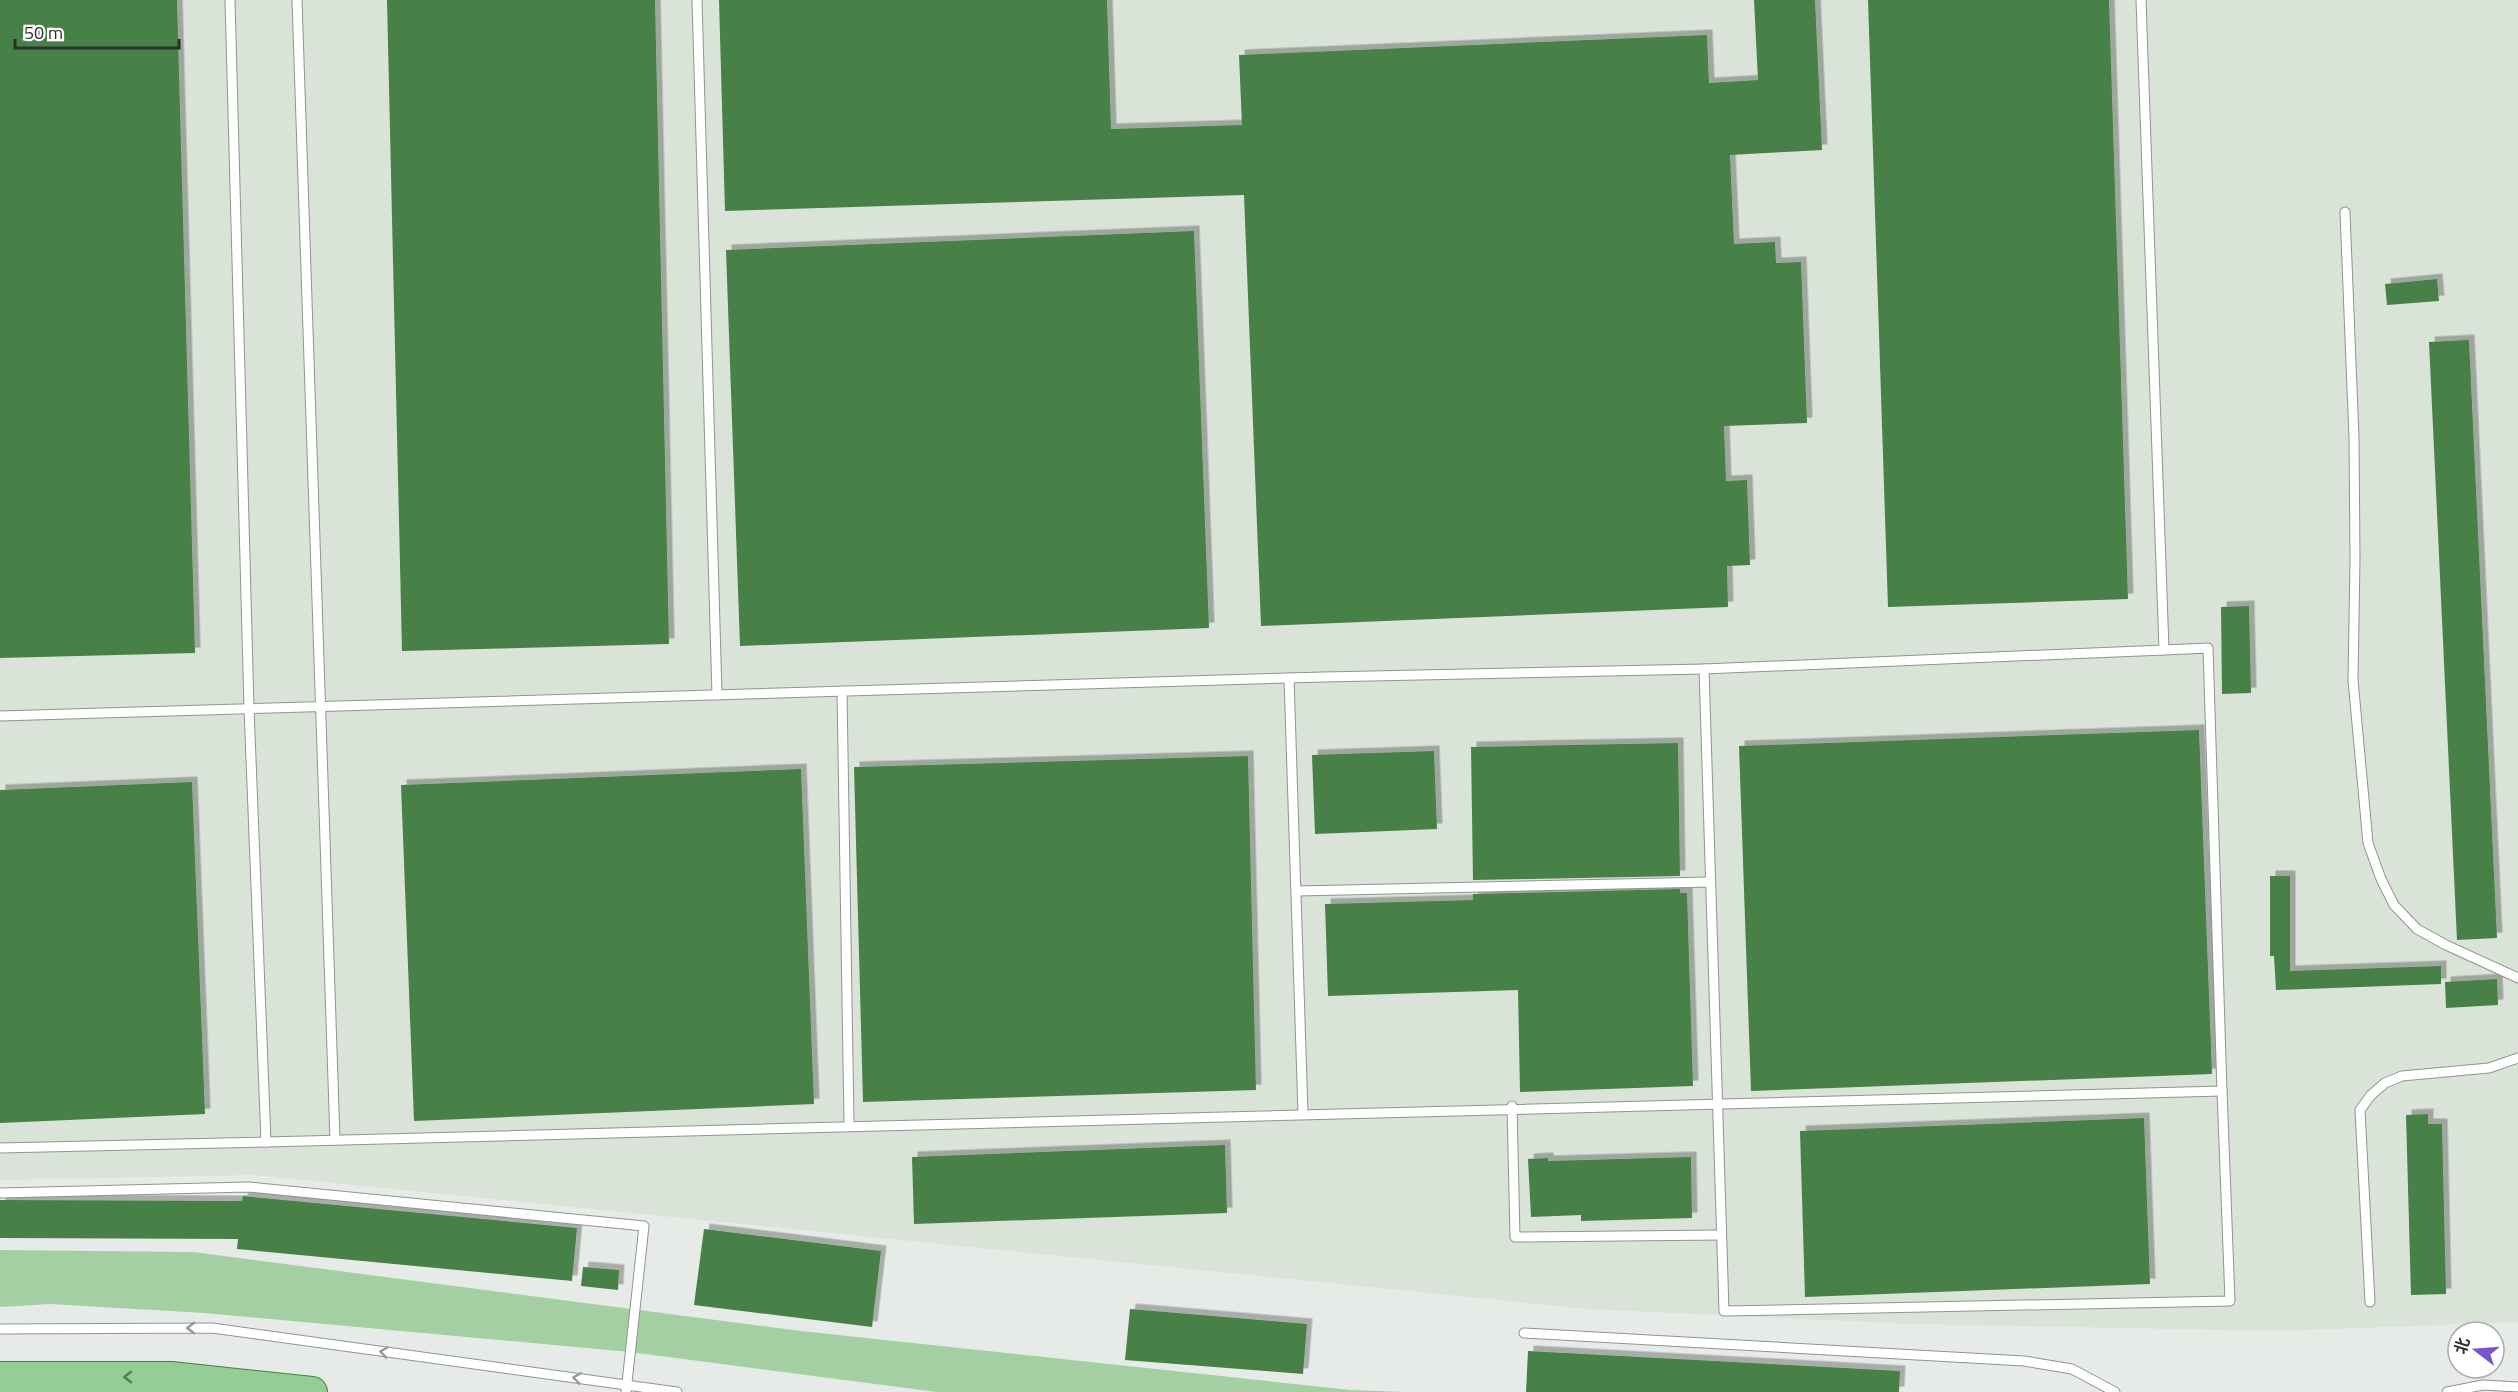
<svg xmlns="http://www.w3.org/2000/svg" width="2518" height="1392" viewBox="0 0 2518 1392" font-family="'Titillium Web','Noto Sans SC',sans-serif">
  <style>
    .built { fill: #d9e3d8 }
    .green { fill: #a3cfa2 }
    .building { fill: #478147; filter: url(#shadow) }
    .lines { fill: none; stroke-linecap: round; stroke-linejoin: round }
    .lane-casing { stroke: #909490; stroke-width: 11 }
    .primary-casing { stroke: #438044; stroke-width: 32 }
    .lane { stroke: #fff; stroke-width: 9 }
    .primary { stroke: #95cd97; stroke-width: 30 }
    .oneway { stroke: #969796 }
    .oneway2 { stroke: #5c765d }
  </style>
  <defs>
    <filter id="shadow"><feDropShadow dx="5.5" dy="-5.5" stdDeviation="0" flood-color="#0004"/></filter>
  </defs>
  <rect width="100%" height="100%" fill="#e7ebe7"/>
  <path class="built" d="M0 0H2518V1322L2276 1331 1911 1324 1587 1309 255 1175 0 1180Z"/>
  <path class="green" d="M0 1250 193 1252 801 1331 1350 1390 1403 1392H937L630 1352 204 1313 50 1304 0 1307Z"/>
  <g class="building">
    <path d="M0 0H177L195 653 0 658Z"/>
    <path d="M387 0H655L669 644 402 651Z"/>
    <path d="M719 0H1107L1111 129 1242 125 1239 55 1707 35 1709 83 1758 80 1754 0H1815L1822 150 1730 155 1734 244 1775 242 1776 263 1801 262 1807 423 1724 426 1726 481 1747 480 1750 565 1727 566 1728 607 1261 626 1244 195 725 211Z"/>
    <path d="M1868 0H2109L2128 599 1888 607Z"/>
    <path d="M1194 231 1209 628 740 646 726 250Z"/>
    <path d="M2437 279 2439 301 2387 305 2385 284Z"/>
    <path d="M2469 340 2497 938 2457 940 2429 342Z"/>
    <path d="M2249 606 2251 693 2222 694 2221 607Z"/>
    <path d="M2199 730 2212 1074 1751 1091 1739 746Z"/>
    <path d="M1678 743 1680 876 1473 880 1471 747Z"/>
    <path d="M1434 751 1437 829 1315 834 1312 755Z"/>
    <path d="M1248 756 1256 1090 863 1102 854 767Z"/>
    <path d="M801 769 814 1104 414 1121 401 785Z"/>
    <path d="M192 782 205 1114 0 1123V790Z"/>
    <path d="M2270 876H2290V971L2441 966V984L2276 990 2274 956H2270Z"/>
    <path d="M1680 889V893H1687L1693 1086 1520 1092 1518 990 1328 996 1325 904 1473 900V894Z"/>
    <path d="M2497 979 2498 1005 2446 1008 2445 982Z"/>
    <path d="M2428 1114V1124H2442L2446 1294 2411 1295 2406 1115Z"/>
    <path d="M2144 1118 2150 1284 1805 1297 1800 1131Z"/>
    <path d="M1225 1145 1227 1213 914 1224 912 1157Z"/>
    <path d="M1691 1157 1692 1218 1581 1221V1215L1531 1217 1528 1159 1548 1158V1161Z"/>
    <path d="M243 1196 577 1228 572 1281 237 1249 238 1239 0 1238V1200L242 1201Z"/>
    <path d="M704 1229 881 1251 872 1327 694 1305Z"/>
    <path d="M583 1267 619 1270 618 1290 581 1286Z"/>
    <path d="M1130 1309 1307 1324 1303 1374 1125 1360Z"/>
    <path d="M1528 1351 1900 1371 1899 1392H1526Z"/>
  </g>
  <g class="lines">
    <g class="lane-casing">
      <g id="lane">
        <path d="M297 0 335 1140"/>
        <path d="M697 0 717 695"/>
        <path d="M2345 212 2354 438 2355 559 2353 680 2368 843 2381 879 2394 905 2417 929 2446 945 2518 978"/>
        <path d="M1704 669 1724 1311 2230 1301 2222 1091"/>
        <path d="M1289 678 1303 1113"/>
        <path d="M842 691 849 1123"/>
        <path d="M0 716 1324 677 1704 669 2164 650 2141 0"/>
        <path d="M1297 891 1710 882"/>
        <path d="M1512 1106 1515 1237 1721 1235"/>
        <path d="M266 1142C917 1120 1569 1102 2222 1091L2208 648 2164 650"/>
        <path d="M0 1148 266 1142 249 708 230 0"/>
        <path d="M0 1193 248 1187 644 1226 626 1392"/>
        <path d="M2370 1302 2360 1110 2371 1095 2385 1083 2402 1076 2489 1068 2518 1058"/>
        <path d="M0 1329 212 1328 677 1392"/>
        <path d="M1524 1333 2024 1361 2072 1369 2115 1392"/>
        <path d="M2447 1392 2483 1385 2518 1387"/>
      </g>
    </g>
    <g class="primary-casing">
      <path id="primary" d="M0 1377H171L312 1392"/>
    </g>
    <use href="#lane" class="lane"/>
    <use href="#primary" class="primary"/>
  </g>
  <defs><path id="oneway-chevron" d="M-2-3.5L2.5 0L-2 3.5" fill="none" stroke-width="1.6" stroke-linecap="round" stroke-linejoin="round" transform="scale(1.5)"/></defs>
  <g class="oneway">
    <use href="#oneway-chevron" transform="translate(191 1328) rotate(180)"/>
    <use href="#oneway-chevron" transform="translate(384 1352) rotate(-172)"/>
    <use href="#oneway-chevron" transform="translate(577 1378) rotate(-172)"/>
  </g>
  <use class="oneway2" href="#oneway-chevron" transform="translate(128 1377) rotate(-180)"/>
  <g transform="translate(2476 1350) rotate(287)"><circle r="28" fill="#ffffff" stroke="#abacab" stroke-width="1.5"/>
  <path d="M0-4.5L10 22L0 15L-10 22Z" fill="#7a54cd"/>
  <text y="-9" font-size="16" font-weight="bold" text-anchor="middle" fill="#2d2f2d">北</text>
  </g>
  <path d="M15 39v9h164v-9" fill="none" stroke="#2d2f2d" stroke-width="3"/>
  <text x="24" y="39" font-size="18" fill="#2d2f2d" stroke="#ffffff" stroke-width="4.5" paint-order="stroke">50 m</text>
</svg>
